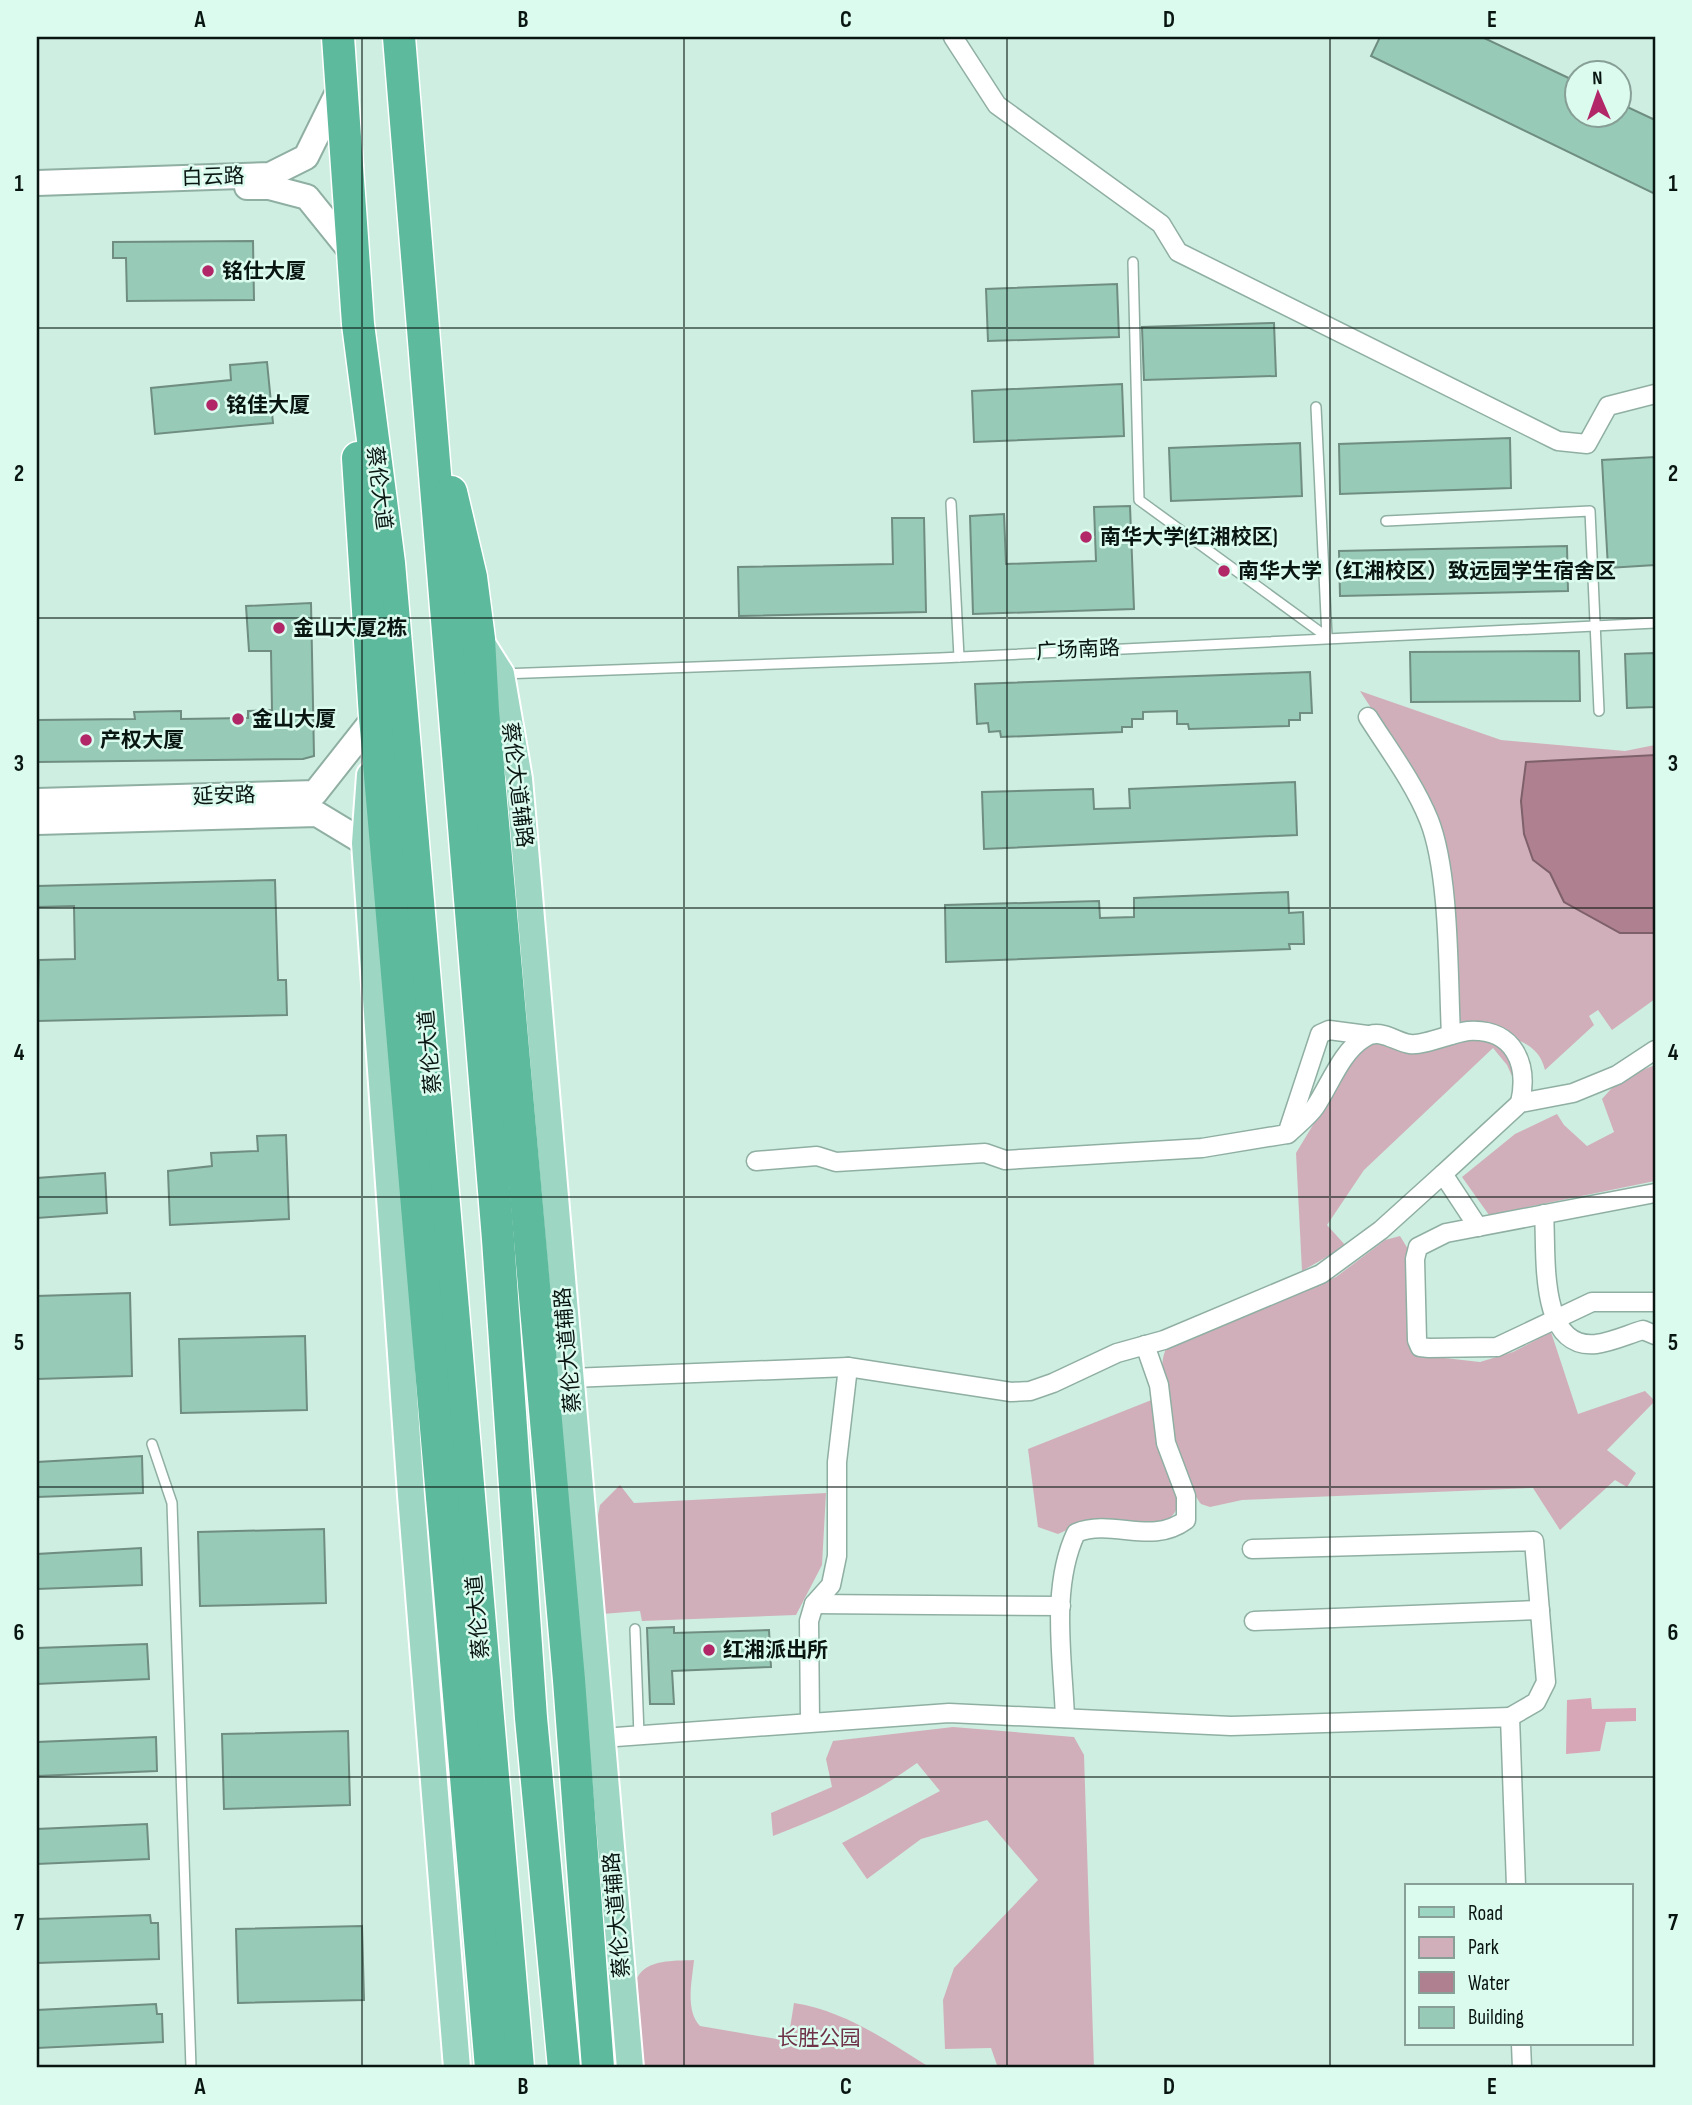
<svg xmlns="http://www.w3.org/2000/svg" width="1692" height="2105" viewBox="0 0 1692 2105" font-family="'Sofia Sans Condensed','Noto Sans SC',sans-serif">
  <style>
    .green { fill: #d1afba }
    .forest { fill: #d8a7b7 }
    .water { fill: #af808f; stroke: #7d6069; stroke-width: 2 }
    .building { fill: #97cbb8; stroke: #6f8d81; stroke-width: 2 }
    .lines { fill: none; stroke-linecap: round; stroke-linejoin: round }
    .lane-casing { stroke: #90afa3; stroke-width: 12 }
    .street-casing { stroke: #90afa3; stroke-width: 21 }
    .secondary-casing { stroke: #90afa3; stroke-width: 28 }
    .primary-casing { stroke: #fff; stroke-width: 30 }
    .highway-casing { stroke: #fff; stroke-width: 35 }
    .lane { stroke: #fff; stroke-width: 9 }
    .street { stroke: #fff; stroke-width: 18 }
    .secondary { stroke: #fff; stroke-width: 24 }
    .primary { stroke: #9ed6c4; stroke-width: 26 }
    .highway { stroke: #5dba9c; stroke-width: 32 }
    .grid { fill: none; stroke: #091511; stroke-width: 2; stroke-opacity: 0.55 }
    .poi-dot { fill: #b12767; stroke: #dbfbef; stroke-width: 2.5 }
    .labels { text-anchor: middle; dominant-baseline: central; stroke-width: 5; stroke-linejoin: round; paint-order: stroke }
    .street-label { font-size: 21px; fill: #091511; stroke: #dbfbef }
    .poi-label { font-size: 21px; font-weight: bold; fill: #091511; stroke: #dbfbef; text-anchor: start }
    .park-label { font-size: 21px; fill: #6e3148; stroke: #dbfbef }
    .neatline { fill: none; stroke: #091511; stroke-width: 2.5 }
    .grid-label { font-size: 23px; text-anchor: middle; font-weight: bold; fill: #091511 }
  </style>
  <rect width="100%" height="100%" fill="#ceeee1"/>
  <g class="green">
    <path d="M1360 691 1501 740 1625 751 1655 745V999L1612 1030 1598 1010 1589 1016 1594 1025 1545 1070C1536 1030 1488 1039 1462 1022L1457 1017 1452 910 1441 824 1424 789Z"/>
    <path d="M1480 1038C1513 1045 1512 1054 1516 1085L1507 1065 1493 1048 1364 1170 1327 1225 1346 1246 1302 1271 1296 1153 1359 1049 1371 1039Z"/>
    <path d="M1655 1065V1181L1489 1215 1462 1177 1515 1134 1557 1114 1564 1125 1587 1146 1614 1132 1602 1099 1620 1079Z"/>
    <path d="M1400 1236 1411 1254 1418 1355 1480 1362 1513 1352 1551 1332 1578 1414 1645 1391 1655 1401 1607 1450 1636 1473 1627 1487 1615 1480 1560 1530 1533 1488 1242 1500 1210 1507 1201 1504C1181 1477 1151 1379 1166 1349L1336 1277 1385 1240Z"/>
    <path d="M1154 1399C1154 1415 1153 1433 1158 1449 1165 1471 1196 1504 1164 1522L1121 1524 1091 1519 1058 1534 1038 1527 1028 1449Z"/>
    <path d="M620 1485 634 1503 826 1493 822 1565 796 1615 642 1621 640 1611 602 1614 598 1515 600 1505Z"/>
    <path d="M953 1727 1074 1737 1084 1755 1094 2068H998L991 2048 945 2049 943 2000 954 1968 1038 1880 987 1820 921 1839 867 1879 842 1843 940 1791 917 1763C870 1797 826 1815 773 1836L771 1813 832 1787 826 1759 833 1741Z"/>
    <path d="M694 1960C692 1981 685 2010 700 2026L788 2041 794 2003C844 2011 883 2038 926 2065L925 2068H644L637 1978C647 1959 674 1961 694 1960Z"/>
  </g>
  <path class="forest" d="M1591 1698 1592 1709 1636 1708V1721L1606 1722 1600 1751 1566 1754 1567 1700Z"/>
  <path class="water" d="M1655 755V933H1620L1564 902 1550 873 1533 860 1524 834 1521 801 1526 762Z"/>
  <g class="building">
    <path d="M1380 37H1482L1577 82V116H1619V103L1655 120V194L1371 56Z"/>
    <path d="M253 241 254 300 127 301 126 258H113V242Z"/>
    <path d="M1117 284 1119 337 988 341 986 289Z"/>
    <path d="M1274 323 1276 376 1144 380 1142 327Z"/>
    <path d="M267 362 273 423 155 434 151 388 231 380 230 365Z"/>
    <path d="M1122 384 1124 436 974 442 972 391Z"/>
    <path d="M1510 438 1511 488 1340 494 1339 444Z"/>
    <path d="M1300 443 1302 496 1171 501 1169 448Z"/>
    <path d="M1655 457V565L1608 568 1602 460Z"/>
    <path d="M1130 506 1134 609 973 614 970 516 1004 514 1006 564 1096 561 1094 507Z"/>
    <path d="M892 518H924L926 612 739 616 738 567 893 564Z"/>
    <path d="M1567 546 1568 591 1340 596 1339 551Z"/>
    <path d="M311 603 314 756 303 759 37 762V720L135 719 134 712 181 711V719L248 718V711L272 710 271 651H249L246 606Z"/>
    <path d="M1579 651 1580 701 1411 702 1410 652Z"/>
    <path d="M1655 653V707L1627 708 1625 654Z"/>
    <path d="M1310 672 1312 713H1300V720H1289V726L1189 729 1188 724H1177V711L1143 712V719H1132V727H1122V732L1001 737 1000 731 989 732 988 723 977 724 975 684Z"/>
    <path d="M1295 782 1297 835 984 849 982 792 1093 789 1094 809 1130 808 1129 789Z"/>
    <path d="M275 880 278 980H286L287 1015 37 1021 39 960 75 959 74 906 37 907V886Z"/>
    <path d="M1288 892 1289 913 1303 912 1304 944H1289L1290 949 946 962 945 905 1099 901 1100 918 1134 917V898Z"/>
    <path d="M286 1135 289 1219 170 1225 168 1171 212 1166 211 1153 258 1151 257 1136Z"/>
    <path d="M105 1173 107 1213 37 1218V1178Z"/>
    <path d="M130 1293 132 1376 37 1379V1296Z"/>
    <path d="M305 1336 307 1410 181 1413 179 1339Z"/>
    <path d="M142 1456 143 1493 37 1497V1462Z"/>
    <path d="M324 1529 326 1603 200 1606 198 1532Z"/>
    <path d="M141 1548 142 1585 37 1589V1554Z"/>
    <path d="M674 1627V1633L769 1630 771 1667 672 1671 674 1704H650L647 1628Z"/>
    <path d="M147 1644 149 1679 37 1684V1648Z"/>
    <path d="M348 1731 350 1805 224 1809 222 1734Z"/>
    <path d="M156 1737 157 1771 37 1776V1742Z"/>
    <path d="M147 1824 149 1859 37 1864V1829Z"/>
    <path d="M150 1915 151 1923H158L159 1959 37 1963V1919Z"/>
    <path d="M362 1926 364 2000 238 2003 236 1929Z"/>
    <path d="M156 2004 157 2014H162L163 2042 37 2048V2010Z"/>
  </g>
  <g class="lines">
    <g class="lane-casing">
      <g id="lane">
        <path d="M1133 262 1139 500 1327 637 1316 407"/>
        <path d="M951 503 959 657"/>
        <path d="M1386 521 1590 511 1599 711"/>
        <path d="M503 674 940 658 1655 623"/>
        <path d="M152 1444 172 1503 191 2068"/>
        <path d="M635 1629 639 1735"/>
      </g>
    </g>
    <g class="street-casing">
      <g id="street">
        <path d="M953 37 997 105 1161 224 1178 252 1558 441 1587 444 1608 406 1655 394"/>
        <path d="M1368 717C1389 750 1414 783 1429 820 1450 873 1448 975 1451 1035"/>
        <path d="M1288 1134C1297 1125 1308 1117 1315 1107 1330 1085 1341 1052 1364 1038 1380 1027 1395 1042 1410 1044 1424 1046 1451 1033 1468 1031 1514 1028 1529 1064 1520 1103"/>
        <path d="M756 1161 817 1156 836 1162 985 1153 1005 1160 1202 1148 1287 1134 1320 1034 1329 1030 1367 1035"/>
        <path d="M1443 1174 1520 1103 1573 1093 1617 1075 1655 1050"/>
        <path d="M1655 1193 1446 1233 1418 1247 1415 1259 1417 1340 1420 1347 1429 1348 1497 1347 1592 1302H1655"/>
        <path d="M1544 1214C1547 1252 1537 1350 1596 1344 1612 1342 1629 1334 1643 1330L1655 1335"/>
        <path d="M571 1378 848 1367 1011 1392 1030 1391 1053 1383 1117 1353 1164 1340 1321 1274 1381 1230 1443 1174 1478 1227"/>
        <path d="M1252 1549 1534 1541 1546 1682 1536 1702 1510 1717"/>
        <path d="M814 1604 1061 1606"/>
        <path d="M1254 1621 1540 1610"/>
        <path d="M1065 1718C1063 1660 1050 1588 1076 1533 1113 1518 1151 1546 1186 1520V1496L1166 1443 1159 1385 1145 1345"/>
        <path d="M810 1721 809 1621 814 1604 831 1585 837 1556V1462L848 1367"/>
        <path d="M602 1738 949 1713 1231 1726 1510 1717 1516 1886"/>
        <path d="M1521 2044 1522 2068"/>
      </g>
    </g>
    <g class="secondary-casing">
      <g id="secondary">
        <path d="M37 183 270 175 306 157 341 86"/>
        <path d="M247 187H269L307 197 353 254"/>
        <path d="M37 801 315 793 375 717"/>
        <path d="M37 822 317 814 365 843"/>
      </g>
    </g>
    <g class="primary-casing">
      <g id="primary">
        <path d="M479 639 501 674 519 779 630 2068"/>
        <path d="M370 775 365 843 411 1495 457 2068"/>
      </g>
    </g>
    <g class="highway-casing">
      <g id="highway">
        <path d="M338 37 358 324 389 563 518 2068"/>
        <path d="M399 37 498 1239 531 1718 564 2068"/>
        <path d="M358 458 375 717 491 2068"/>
        <path d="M451 492 471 577 479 639 483 711 569 1680 598 2068"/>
      </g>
    </g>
    <use href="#lane" class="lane"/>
    <use href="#street" class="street"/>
    <use href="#secondary" class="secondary"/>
    <use href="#primary" class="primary"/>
    <use href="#highway" class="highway"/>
  </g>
  <path class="grid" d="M362 37V2068M684 37V2068M1007 37V2068M1330 37V2068M37 328H1655M37 618H1655M37 908H1655M37 1197H1655M37 1487H1655M37 1777H1655"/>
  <g class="poi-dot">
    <circle cx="208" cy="271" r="7"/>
    <circle cx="212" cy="405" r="7"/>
    <circle cx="1086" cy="537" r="7"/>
    <circle cx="1224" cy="571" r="7"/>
    <circle cx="279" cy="628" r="7"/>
    <circle cx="238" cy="719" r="7"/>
    <circle cx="86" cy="740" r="7"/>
    <circle cx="709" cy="1650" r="7"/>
  </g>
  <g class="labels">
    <g class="street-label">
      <text transform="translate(213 177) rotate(-2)">白云路</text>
      <text transform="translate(379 488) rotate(83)">蔡伦大道</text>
      <text transform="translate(1078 650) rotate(-3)">广场南路</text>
      <text transform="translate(517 785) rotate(83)">蔡伦大道辅路</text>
      <text transform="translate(224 796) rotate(-2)">延安路</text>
      <text transform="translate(430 1052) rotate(-95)">蔡伦大道</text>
      <text transform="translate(568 1350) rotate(-95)">蔡伦大道辅路</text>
      <text transform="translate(478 1617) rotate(-95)">蔡伦大道</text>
      <text transform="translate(617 1915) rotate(-95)">蔡伦大道辅路</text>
    </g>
    <g class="poi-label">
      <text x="222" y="271">铭仕大厦</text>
      <text x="226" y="405">铭佳大厦</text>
      <text x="1100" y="537">南华大学(红湘校区)</text>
      <text x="1238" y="571">南华大学（红湘校区）致远园学生宿舍区</text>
      <text x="293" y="628">金山大厦2栋</text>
      <text x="252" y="719">金山大厦</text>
      <text x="100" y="740">产权大厦</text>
      <text x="723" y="1650">红湘派出所</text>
    </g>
    <g class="park-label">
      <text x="819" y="2038">长胜公园</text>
    </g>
  </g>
  <rect width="1692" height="2105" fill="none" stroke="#dbfbef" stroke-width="77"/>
  <rect x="1405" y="1884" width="228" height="161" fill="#dbfbef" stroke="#879f96" stroke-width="2"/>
  <rect x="1419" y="1907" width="35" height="10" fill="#9ed6c4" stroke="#879f96" stroke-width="2"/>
  <text x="1468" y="1920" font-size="21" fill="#091511">Road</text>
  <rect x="1419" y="1937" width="35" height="21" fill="#d1afba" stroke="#879f96" stroke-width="2"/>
  <text x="1468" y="1954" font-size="21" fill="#091511">Park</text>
  <rect x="1419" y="1972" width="35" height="21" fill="#af808f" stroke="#879f96" stroke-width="2"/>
  <text x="1468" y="1990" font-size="21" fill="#091511">Water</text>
  <rect x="1419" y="2007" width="35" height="21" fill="#97cbb8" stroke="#879f96" stroke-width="2"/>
  <text x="1468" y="2024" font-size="21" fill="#091511">Building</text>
  <g transform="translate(1598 94) rotate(358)"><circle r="33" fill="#dbfbef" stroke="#879f96" stroke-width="2"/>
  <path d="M0-5L12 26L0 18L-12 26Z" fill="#b12767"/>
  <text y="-10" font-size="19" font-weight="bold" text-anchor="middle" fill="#091511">N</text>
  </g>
  <rect x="38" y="38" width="1616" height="2028" class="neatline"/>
  <g class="grid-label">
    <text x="200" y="27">A</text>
    <text x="523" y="27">B</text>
    <text x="846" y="27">C</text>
    <text x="1169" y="27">D</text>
    <text x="1492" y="27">E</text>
    <text x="19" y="191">1</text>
    <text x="1673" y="191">1</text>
    <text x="19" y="481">2</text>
    <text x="1673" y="481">2</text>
    <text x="19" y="771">3</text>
    <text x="1673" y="771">3</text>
    <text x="19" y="1060">4</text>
    <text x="1673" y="1060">4</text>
    <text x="19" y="1350">5</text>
    <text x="1673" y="1350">5</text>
    <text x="19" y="1640">6</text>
    <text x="1673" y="1640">6</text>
    <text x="19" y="1930">7</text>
    <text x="1673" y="1930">7</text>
    <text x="200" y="2094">A</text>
    <text x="523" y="2094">B</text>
    <text x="846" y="2094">C</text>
    <text x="1169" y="2094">D</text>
    <text x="1492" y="2094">E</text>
  </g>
</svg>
